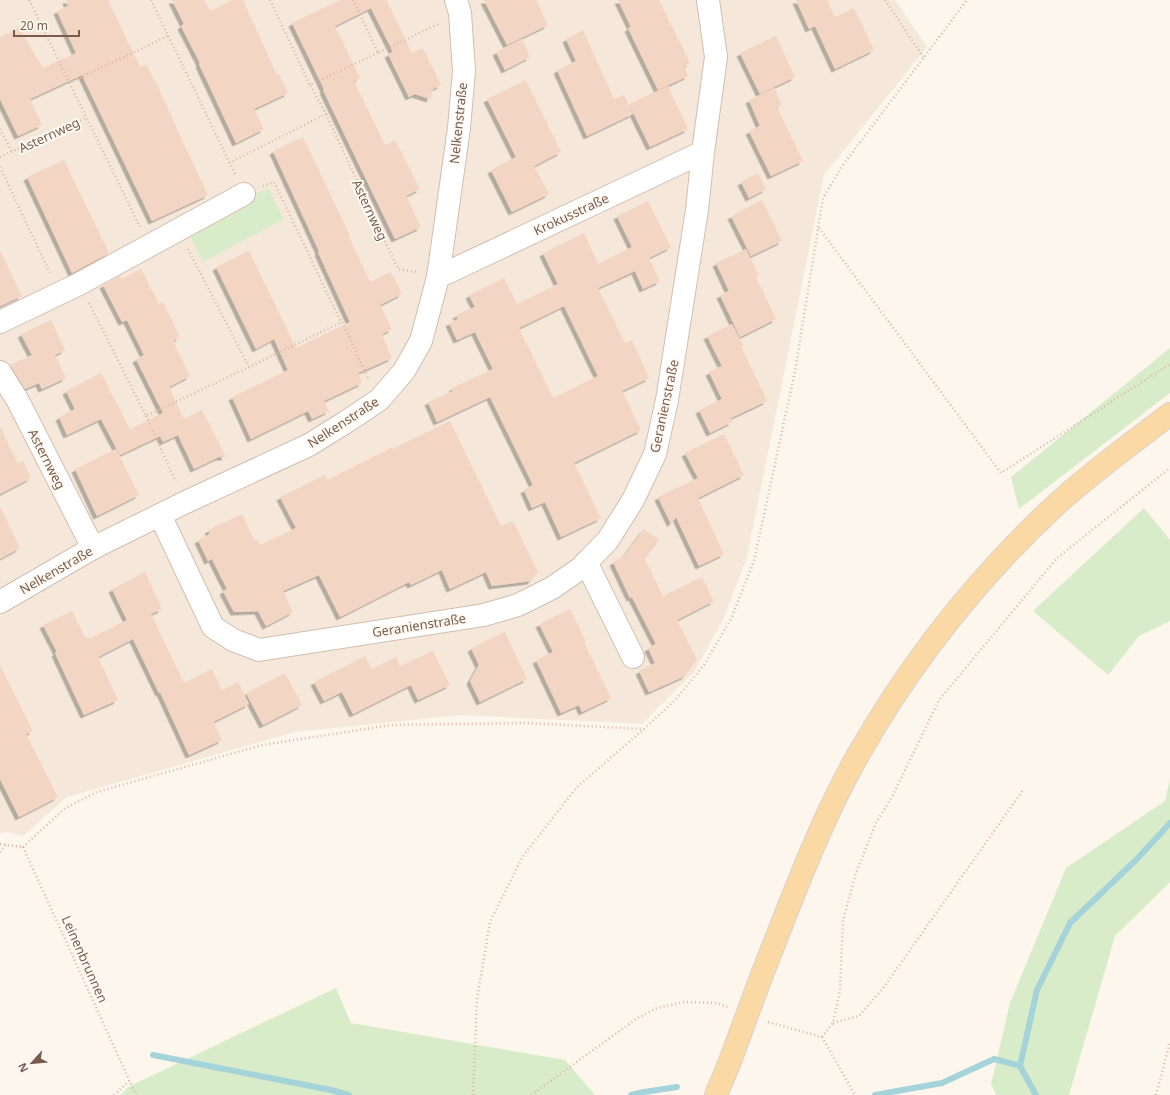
<svg xmlns="http://www.w3.org/2000/svg" width="1170" height="1095" viewBox="0 0 1170 1095" font-family="'Noto Sans',sans-serif">
  <style>
    .residential { fill: #f5e8da }
    .green { fill: #d8ecc9 }
    .lines { fill: none; stroke-linecap: round; stroke-linejoin: round }
    .stream { stroke: #a5d3da; stroke-width: 6 }
    .building { fill: #f3d5c3; fill-rule: evenodd; filter: url(#shadow) }
    .minor-casing { stroke: #d1beb0; stroke-width: 24 }
    .major-casing { stroke: #dad1cd; stroke-width: 24 }
    .path { stroke: #d9b8a5; stroke-width: 2.5; stroke-dasharray: 1 3; stroke-linecap: butt }
    .minor { stroke: #fff; stroke-width: 22 }
    .major { stroke: #fbd9a5; stroke-width: 22 }
    .major-bridge-casing { stroke: #dad1cd; stroke-width: 24; stroke-linecap: butt }
    .major-bridge { stroke: #fbd9a5; stroke-width: 22 }
    .labels { text-anchor: middle; dominant-baseline: central; stroke-width: 4; stroke-linejoin: round; paint-order: stroke }
    .street-label { font-size: 13px; fill: #7a5c4d; stroke: #fffaf3 }
  </style>
  <defs>
    <filter id="shadow"><feDropShadow dx="-3.5" dy="3.5" stdDeviation="0" flood-color="#0004"/></filter>
  </defs>
  <rect width="100%" height="100%" fill="#fdf6ec"/>
  <path class="residential" d="M0 0H895L927 47 824 175 747 557 724 618 694 672 642 724 461 715 295 732 67 797 23 836 8 832 0 833Z"/>
  <g class="green">
    <path d="M268 188 284 219 203 262 187 230Z"/>
    <path d="M1170 348V393L1019 509 1011 477Z"/>
    <path d="M1144 508 1170 540V621L1139 636 1108 675 1033 611Z"/>
    <path d="M1170 779V882L1115 936 1069 1095H996L991 1084 1010 1003 1066 868 1165 801Z"/>
    <path d="M336 988 351 1023 565 1060 595 1095H121L128 1087Z"/>
  </g>
  <g class="lines">
    <g class="stream">
      <path d="M153 1055 331 1090 349 1095"/>
      <path d="M631 1095 644 1092 677 1087"/>
      <path d="M875 1095 942 1083 994 1059 1020 1066"/>
      <path d="M1036 1095 1020 1066 1037 990 1070 923 1137 859 1170 823"/>
    </g>
  </g>
  <g class="building">
    <path d="M66 0H108L140 67 146 64 155 82H156L183 142 208 195 152 221 82 75 30 99 42 125 18 136 0 99V37L19 28 43 68 76 53 57 11 68 6Z"/>
    <path d="M172 0H204L210 11 233 0H243L277 75 279 74 288 93 254 109 264 129 236 143 199 64 200 63 181 26 184 24Z"/>
    <path d="M340 0H388L387 1 412 53 423 48 441 85 433 89 430 99 415 94 409 97 388 54 393 52 371 8 335 26 360 78 354 81 385 145 395 140 420 189 406 196 421 227 395 239 323 90 324 89 292 23Z"/>
    <path d="M484 0H536L548 25 507 45Z"/>
    <path d="M618 0H659L690 63 684 66 688 76 658 90 628 28 631 27Z"/>
    <path d="M796 0H827L835 17 854 8 874 50 835 69 815 26 809 29Z"/>
    <path d="M583 30 614 99 624 95 633 114 587 136 557 70 576 61 566 39Z"/>
    <path d="M776 36 795 77 760 94 740 53Z"/>
    <path d="M522 39 530 57 505 70 496 52Z"/>
    <path d="M526 80 561 152 534 166 549 194 512 212 491 170 516 157 487 99Z"/>
    <path d="M668 86 688 129 650 147 629 104Z"/>
    <path d="M774 88 782 105 777 107 803 161 771 176 749 131 760 126 749 100Z"/>
    <path d="M303 137 350 236 349 237 370 282 391 272 402 294 380 305 392 329 382 334 392 358 358 373 362 383 324 401 329 411 312 419 308 411 251 439 232 397 288 370 274 339 256 349 216 267 249 251 296 348 350 322 318 252 319 251 273 151Z"/>
    <path d="M64 160 109 253 72 273 27 177Z"/>
    <path d="M758 173 766 189 749 198 741 182Z"/>
    <path d="M762 200 782 241 751 256 731 216Z"/>
    <path d="M648 201 671 247 649 258 660 281 643 289 635 271 598 288 625 343 632 340 649 378 622 391 641 430 574 463 601 518 561 537 545 502 532 508 524 490 533 485 490 397 437 422 428 402 453 391 452 388 493 369 475 332 457 340 449 323 458 319 456 315 475 307 469 295 504 278 517 304 558 284 543 253 584 233 598 264 632 247 617 216ZM564 306 598 376 553 398 519 328Z"/>
    <path d="M746 249 759 276 756 277 776 319 740 337 720 295 729 291 716 263Z"/>
    <path d="M0 251 22 296 0 306Z"/>
    <path d="M141 269 159 304 163 302 180 337 173 341 190 376 169 387 184 419 202 410 226 457H219L194 469 178 435 163 442 160 436 120 455 101 419 67 435 59 417 75 409 66 391 101 373 130 429 163 413 136 359 144 355 127 320 122 322 103 285 120 276 122 279Z"/>
    <path d="M51 320 65 350 55 355 66 378 42 389 39 383 25 389 10 365 32 355 21 334Z"/>
    <path d="M732 324 743 345 741 346 767 401 731 418 732 422 710 433 699 410 722 399 709 372 722 366 707 336Z"/>
    <path d="M450 421 501 526 513 521 538 572 531 581 492 586 486 572 450 589 442 570 411 585 409 582 340 617 319 575 283 591 293 612 266 626 258 611 234 612 223 591 227 589 212 559 208 561 198 540 210 534 208 530 242 514 254 540 256 539 260 545 296 528 280 497 325 475 327 480 391 448 392 449Z"/>
    <path d="M0 426 18 464 23 461 31 478 0 494Z"/>
    <path d="M724 434 744 475 698 498 724 554 699 566 676 517 671 524 658 497 698 478 685 453Z"/>
    <path d="M116 449 139 495 97 516 75 469Z"/>
    <path d="M0 507 20 548 0 559Z"/>
    <path d="M644 529 659 540 645 559 663 596 702 577 714 601 677 620 697 660 685 676 649 692 639 671 655 663 648 648 656 644 632 597 630 598 613 562 624 556Z"/>
    <path d="M145 572 162 609 151 614 184 683 212 669 222 690 238 682 249 704 213 722 222 740 189 755 160 692 159 693 133 639 98 657 118 700 84 715 55 653 57 652 43 625 72 611 86 639 88 637 89 639 127 620 112 589Z"/>
    <path d="M570 609 586 641 584 642 611 698 582 712 579 705 561 713 536 660 553 652 539 624Z"/>
    <path d="M505 632 527 679 480 702 470 681 479 665 471 648Z"/>
    <path d="M433 651 450 685 418 700 411 685 353 714 342 692 324 701 314 682 365 656 372 669 396 657 400 666Z"/>
    <path d="M0 665 33 731 26 734 58 797 19 817 0 779Z"/>
    <path d="M285 673 302 705 263 725 246 693Z"/>
  </g>
  <g class="lines">
    <g class="minor-casing">
      <g id="minor">
        <path d="M438 277 703 152"/>
        <path d="M0 322 79 284 244 194"/>
        <path d="M0 372 18 401 93 548"/>
        <path d="M160 515 213 627 233 640 259 650 484 615 518 605 552 588 581 568 608 540 633 500 655 454 667 400 697 210 703 152 716 57 708 0"/>
        <path d="M586 562 633 657"/>
        <path d="M0 602 93 548 186 502 309 445 346 422 379 400 404 371 421 341 438 277 459 128 464 71 460 13 456 0"/>
      </g>
    </g>
    <g class="major-casing">
      <g id="major">
        <path d="M763 972C792 899 819 824 858 755 911 662 978 577 1057 504 1092 472 1132 443 1170 414"/>
        <path d="M716 1095 729 1064"/>
      </g>
    </g>
    <g class="path">
      <path d="M29 0 140 227"/>
      <path d="M151 0 235 174"/>
      <path d="M270 0 310 85 378 53"/>
      <path d="M353 0 378 53 440 23"/>
      <path d="M885 0 924 58"/>
      <path d="M69 83 168 36"/>
      <path d="M326 114 398 269 416 272"/>
      <path d="M0 129 12 152"/>
      <path d="M0 157 86 118"/>
      <path d="M229 163 326 114 310 85"/>
      <path d="M0 167 50 273"/>
      <path d="M263 186 274 182 341 322"/>
      <path d="M819 228 1001 473 1170 364"/>
      <path d="M188 249 249 367"/>
      <path d="M89 303 146 416 249 367 342 322 369 380"/>
      <path d="M146 416 176 482"/>
      <path d="M0 844 23 847"/>
      <path d="M23 847 65 808 97 792 262 745 391 725 526 723 644 729"/>
      <path d="M23 847 136 1095"/>
      <path d="M0 852 6 845"/>
      <path d="M768 1022 822 1037 855 1095"/>
      <path d="M833 1023 859 1016 884 987 1023 790"/>
      <path d="M822 1037 833 1023 840 991 843 920 856 873 876 823 893 795 939 700 1057 558 1170 468"/>
      <path d="M114 1095 129 1081"/>
      <path d="M473 1095 477 999 490 922 523 856 577 787 644 729 675 700 704 665 731 619 754 561 795 371 823 198 843 165 967 0"/>
      <path d="M531 1095 636 1019 657 1008 684 1002 716 1003 728 1007"/>
      <path d="M1156 1095 1170 1042"/>
    </g>
    <use href="#minor" class="minor"/>
    <use href="#major" class="major"/>
    <g class="major-bridge-casing">
      <path id="major-bridge" d="M729 1064 763 972"/>
    </g>
    <use href="#major-bridge" class="major-bridge"/>
  </g>
  <g class="labels">
    <g class="street-label">
      <text transform="translate(458 123) rotate(-84)">Nelkenstraße</text>
      <text transform="translate(49 135) rotate(-25)">Asternweg</text>
      <text transform="translate(370 210) rotate(65)">Asternweg</text>
      <text transform="translate(571 214) rotate(-25)">Krokusstraße</text>
      <text transform="translate(664 406) rotate(-78)">Geranienstraße</text>
      <text transform="translate(343 422) rotate(-33)">Nelkenstraße</text>
      <text transform="translate(47 459) rotate(63)">Asternweg</text>
      <text transform="translate(56 570) rotate(-30)">Nelkenstraße</text>
      <text transform="translate(419 625) rotate(-9)">Geranienstraße</text>
      <text transform="translate(85 959) rotate(66)">Leinenbrunnen</text>
    </g>
  </g>
  <g transform="translate(32 1063) rotate(243)" stroke="#fffaf3" stroke-width="3" paint-order="stroke">
  <path d="M0-3L7 15L0 10L-7 15Z" fill="#7a5c4d"/>
  <text y="-6" font-size="11" font-weight="bold" text-anchor="middle" fill="#7a5c4d">N</text>
  </g>
  <path d="M14 30v6h65v-6" fill="none" stroke="#7a5c4d" stroke-width="2"/>
  <text x="20" y="30" font-size="12" fill="#7a5c4d" stroke="#fffaf3" stroke-width="3" paint-order="stroke">20 m</text>
</svg>
